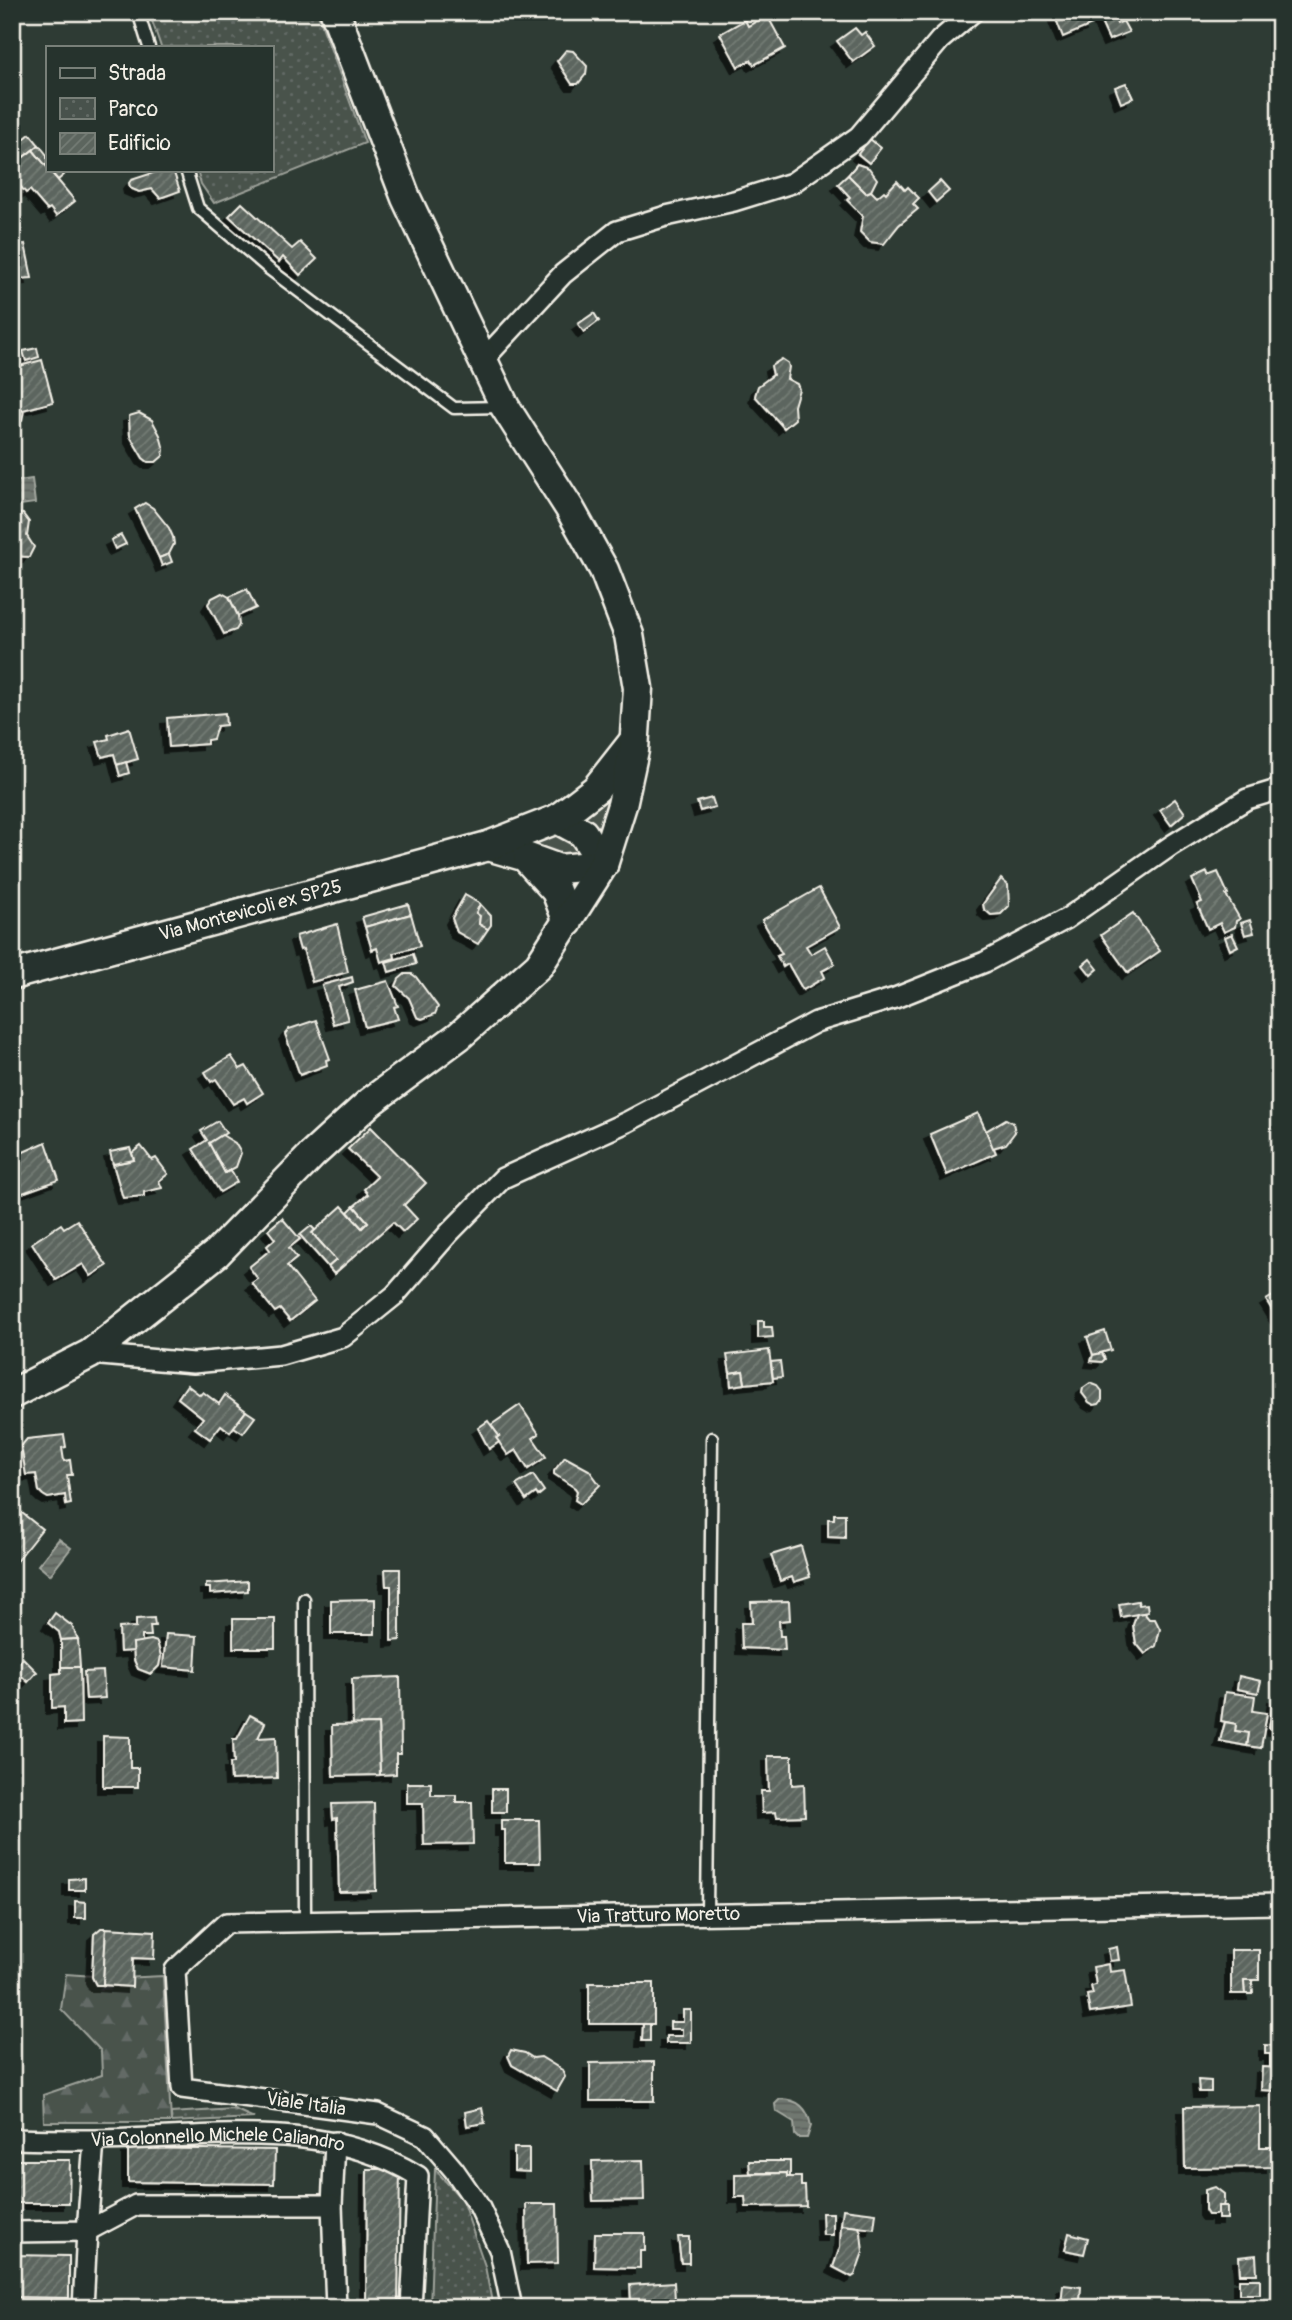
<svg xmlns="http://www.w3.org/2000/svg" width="1292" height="2320" viewBox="0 0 1292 2320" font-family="Pangolin,sans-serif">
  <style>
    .grass { fill: #48524c; stroke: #9ea29a; stroke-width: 2 }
    .forest { fill: url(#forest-firs); stroke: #9ea29a; stroke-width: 2 }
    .park { fill: url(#park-dots); stroke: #9ea29a; stroke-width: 2 }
    .water { fill: url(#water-rules); stroke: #a4a8a0; stroke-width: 2 }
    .building { fill: url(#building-hatch); stroke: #f4f1e8; stroke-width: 2; filter: url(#shadow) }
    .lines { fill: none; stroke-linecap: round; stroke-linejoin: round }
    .lane-casing { stroke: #f4f1e8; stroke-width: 15 }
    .street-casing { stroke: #f4f1e8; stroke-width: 24 }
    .secondary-casing { stroke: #f4f1e8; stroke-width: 33 }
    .lane { stroke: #26332d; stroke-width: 10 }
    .street { stroke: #26332d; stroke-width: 19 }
    .secondary { stroke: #26332d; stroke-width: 28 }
    .labels { text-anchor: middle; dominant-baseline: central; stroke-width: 7; stroke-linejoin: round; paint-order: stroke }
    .street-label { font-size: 19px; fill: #f4f1e8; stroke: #26332d }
  </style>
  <defs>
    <pattern id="forest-firs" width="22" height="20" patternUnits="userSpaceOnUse" patternTransform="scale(1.75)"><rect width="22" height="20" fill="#48524c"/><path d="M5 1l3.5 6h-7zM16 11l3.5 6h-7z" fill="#636b66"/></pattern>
    <pattern id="park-dots" width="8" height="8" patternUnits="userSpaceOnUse" patternTransform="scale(1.75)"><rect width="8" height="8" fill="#48524c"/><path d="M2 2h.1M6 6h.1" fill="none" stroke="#636b66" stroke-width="1.8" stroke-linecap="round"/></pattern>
    <pattern id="water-rules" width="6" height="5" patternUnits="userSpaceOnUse" patternTransform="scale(1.75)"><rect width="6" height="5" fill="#6f7770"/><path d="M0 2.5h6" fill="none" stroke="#5c605b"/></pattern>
    <pattern id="building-hatch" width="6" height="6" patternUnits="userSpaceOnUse" patternTransform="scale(1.75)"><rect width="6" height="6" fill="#5c655e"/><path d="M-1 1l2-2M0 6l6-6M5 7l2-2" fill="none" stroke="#747c75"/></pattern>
    <filter id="shadow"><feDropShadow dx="-6" dy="6" stdDeviation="0" flood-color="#0009"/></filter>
  </defs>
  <rect width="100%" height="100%" fill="#2e3b34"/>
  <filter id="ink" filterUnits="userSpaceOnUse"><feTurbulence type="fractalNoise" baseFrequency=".0143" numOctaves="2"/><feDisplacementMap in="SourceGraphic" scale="14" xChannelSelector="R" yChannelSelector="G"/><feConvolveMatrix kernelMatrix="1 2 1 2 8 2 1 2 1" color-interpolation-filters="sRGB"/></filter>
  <g filter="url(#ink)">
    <g class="grass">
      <path d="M613 788 600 834 575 818Z"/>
      <path d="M552 831 589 850 581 859 550 855 518 842Z"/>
    </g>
    <path class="forest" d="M66 1974 122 1978 163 1976 171 2122H44L43 2095 102 2075 101 2051 61 2009Z"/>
    <g class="park">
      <path d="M149 12H317L365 143 214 203 201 184 197 170H271V47H161Z"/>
      <path d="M234 2109 254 2118 171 2122V2113Z"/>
      <path d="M435 2169 462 2200 485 2266 493 2308H430Z"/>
    </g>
    <g class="water">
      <path d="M32 479 35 503 12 506V482Z"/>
      <path d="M59 1539 71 1548 50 1575 38 1565Z"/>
      <path d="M780 2099C798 2099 808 2108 811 2126L807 2138H798L795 2135 794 2122 776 2111 775 2104Z"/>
    </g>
    <g class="building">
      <path d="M1057 12H1087L1092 25 1063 37 1054 14Z"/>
      <path d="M1112 12 1117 24 1123 21 1129 32 1109 40 1099 18Z"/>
      <path d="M767 15 785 48 754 65 751 60 738 67 720 34 745 20 748 26Z"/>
      <path d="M855 28 861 35 865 32 875 46 853 62 837 41Z"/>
      <path d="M566 50 573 51 587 66 586 74 578 84H572L557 61Z"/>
      <path d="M1126 83 1133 98 1121 103 1115 87Z"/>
      <path d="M30 134 39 145 12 166V149Z"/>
      <path d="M870 139 881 148 869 163 858 154Z"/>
      <path d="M39 145 47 155V168L33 150Z"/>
      <path d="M33 150 75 201 56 216 50 208 47 210 30 190 26 193 12 177V166Z"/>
      <path d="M857 164 869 168 877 179 871 191 866 193 848 175Z"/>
      <path d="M49 170H59L64 175 58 180Z"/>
      <path d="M162 170H173L180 191 160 198 152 189 139 192 130 188 129 183 131 180Z"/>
      <path d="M848 175 866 193 871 191 877 197 884 191 886 193 897 181 905 190 908 187 919 198 913 204 918 209 899 225 884 244 870 242 860 232 863 216 847 200 850 197 838 184Z"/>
      <path d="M940 181 949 191 936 202 928 192Z"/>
      <path d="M242 203 292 249 300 242 317 259 300 275 283 257 279 262 229 216Z"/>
      <path d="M25 244 32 278 18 279 16 263 12 264V247Z"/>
      <path d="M16 263 18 279 12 295V264Z"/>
      <path d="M594 313 599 321 584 332 578 324Z"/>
      <path d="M37 348 39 357 26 361 23 351Z"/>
      <path d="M782 359 788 363 789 367 787 379 797 384 799 389 794 406 795 419 784 428 755 396 758 386 773 375 771 366Z"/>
      <path d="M42 360 53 402 12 413V368Z"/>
      <path d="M24 410 22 421 12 423V413Z"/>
      <path d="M139 413 152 420 160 435 164 450 163 456 156 462H148L143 458 130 436 129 416Z"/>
      <path d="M145 503 153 508 169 528 173 537 174 544 169 554 159 558 135 509Z"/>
      <path d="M12 513 23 514 29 522 27 536 34 547 29 557 12 556Z"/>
      <path d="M121 535 126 544 115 549 111 540Z"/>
      <path d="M169 554 172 562 162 566 159 558Z"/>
      <path d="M247 589 256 608 238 616 229 597Z"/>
      <path d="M222 593 229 597 238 616 239 625 236 630 224 634 208 604 212 598Z"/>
      <path d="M225 713 226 725 217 726 213 739 207 740V744L169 747 167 718Z"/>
      <path d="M129 728 138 759 117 765 114 754 102 757 97 742 109 739 108 735Z"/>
      <path d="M126 762 129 773 120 776 117 765Z"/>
      <path d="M712 798 715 807 700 811 697 802Z"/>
      <path d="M1175 799 1185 813 1171 825 1160 810Z"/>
      <path d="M1207 872 1208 876 1218 872 1228 894 1226 895 1240 919 1236 921 1235 927 1224 932 1220 923 1208 929 1197 904 1202 902 1192 879Z"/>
      <path d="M1001 879 1008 885 1009 906 1001 914 991 915 984 909 983 904Z"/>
      <path d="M819 888 840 927 806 946 811 954 825 946 835 964 822 971 825 977 803 990 788 964 783 967 777 956 782 954 762 920Z"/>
      <path d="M465 895 480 904 476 913 480 916 479 924 488 929 478 944 457 932 452 918Z"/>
      <path d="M408 904 411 914 365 927 362 917Z"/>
      <path d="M480 904 491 916V925L488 929 479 924 480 916 476 913Z"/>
      <path d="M1133 913 1160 951 1128 973 1101 935Z"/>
      <path d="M411 914 420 946 394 953 395 958 381 962 377 948 372 950 365 927Z"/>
      <path d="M1250 920 1254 933 1245 935 1241 923Z"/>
      <path d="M337 924 348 972 312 982 303 949 300 950 296 936Z"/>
      <path d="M1232 934 1238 946 1230 950 1225 937Z"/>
      <path d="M413 954 416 964 389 972 386 962Z"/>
      <path d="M1090 959 1098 969 1091 975 1083 965Z"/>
      <path d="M405 974H412L416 977 438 1007 435 1014 422 1019 417 1017 409 998 396 986 399 979Z"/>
      <path d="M352 977 353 982 339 987 348 1020 333 1024 322 985Z"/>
      <path d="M388 981 398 1006 394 1007 398 1019 365 1027 355 990Z"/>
      <path d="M316 1020 330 1059 326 1060 327 1065 300 1075 285 1034 289 1029Z"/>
      <path d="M231 1056 240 1069 246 1066 263 1093 247 1103 244 1098 233 1104 216 1079 211 1082 205 1072Z"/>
      <path d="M978 1113 996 1153 947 1175 930 1134Z"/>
      <path d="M1006 1119 1013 1123 1015 1132 1006 1144 993 1148 986 1131Z"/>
      <path d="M218 1121 226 1133 209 1143 225 1173 231 1171 237 1182 220 1192 193 1149 207 1140 201 1131Z"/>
      <path d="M371 1127 426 1183 404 1205 417 1219 403 1232 393 1222 334 1274 328 1267 336 1260 312 1233 342 1206 362 1228 368 1222 354 1206 368 1194 364 1189 377 1177 348 1149Z"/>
      <path d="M222 1135 235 1143 241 1153 236 1167 225 1173 209 1143Z"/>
      <path d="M46 1142 59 1180 17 1195 12 1180V1157Z"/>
      <path d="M141 1146 152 1160 156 1158 168 1174 159 1181 162 1188 144 1192V1196L123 1198 113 1164 134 1160 132 1153Z"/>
      <path d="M130 1148 134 1160 113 1164 110 1152Z"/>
      <path d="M354 1206 368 1222 362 1228 348 1212Z"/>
      <path d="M282 1218 300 1239 289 1248 297 1258 287 1266 315 1301 290 1321 280 1309 275 1312 252 1283 258 1279 249 1267 270 1250 267 1246 275 1239 268 1230Z"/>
      <path d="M77 1220 107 1266 91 1276 83 1264 56 1280 32 1243 61 1224 64 1228Z"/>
      <path d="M311 1226 315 1230 312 1233 336 1260 328 1267 300 1235Z"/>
      <path d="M1280 1292V1323L1266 1300Z"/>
      <path d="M758 1321H764V1327H772L773 1337 758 1338Z"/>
      <path d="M1105 1331 1111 1350 1093 1355 1087 1337Z"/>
      <path d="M769 1350 773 1381 745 1384 743 1371 730 1373 727 1355Z"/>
      <path d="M1102 1353 1105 1359 1102 1362 1091 1361 1093 1355Z"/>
      <path d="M780 1361 782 1377 773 1378 771 1362Z"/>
      <path d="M743 1371 745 1384 731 1386 730 1373Z"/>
      <path d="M1090 1383 1098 1386 1102 1391V1400L1099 1404 1094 1405 1089 1402 1082 1393 1083 1388Z"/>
      <path d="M187 1385 200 1395 203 1392 219 1404 225 1395 246 1411 230 1432 221 1425 210 1439 195 1428 203 1418 178 1398Z"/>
      <path d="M520 1405 539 1434 533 1438 546 1457 528 1469 516 1450 508 1455 496 1438 499 1436 491 1425Z"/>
      <path d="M246 1411 255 1417 243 1433 234 1427Z"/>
      <path d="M488 1421 499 1436 496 1438 499 1442 489 1449 478 1428Z"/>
      <path d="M64 1435 66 1447 62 1448 64 1461 70 1460 72 1475H67L71 1504 66 1505 65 1495 48 1498 43 1495 39 1491 36 1474 26 1475 21 1446 27 1439Z"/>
      <path d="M565 1457 589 1470 600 1485 581 1504 575 1500 577 1491 575 1488 554 1474V1471Z"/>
      <path d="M533 1475 544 1491 538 1496 536 1493 526 1500 516 1485Z"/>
      <path d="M12 1505 42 1529 15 1563 12 1560Z"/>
      <path d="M834 1514H845V1538L828 1537V1519H834Z"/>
      <path d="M801 1546 810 1577 794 1582 792 1577 780 1581 771 1555Z"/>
      <path d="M385 1569H400V1640L391 1641V1586H386Z"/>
      <path d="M248 1581V1591L210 1594V1588H206V1584Z"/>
      <path d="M375 1599V1634H331V1600Z"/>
      <path d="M789 1601 790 1620 779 1621 780 1636H784L785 1650 742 1648 741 1623H752L751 1602Z"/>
      <path d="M1138 1601 1139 1605 1147 1604 1148 1612 1121 1617 1119 1604Z"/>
      <path d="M55 1613 72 1626 78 1639 61 1640 59 1632 48 1623Z"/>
      <path d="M1144 1613 1149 1619H1155L1160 1629 1156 1646 1145 1654 1136 1643 1133 1625 1137 1614Z"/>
      <path d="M154 1618 155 1626H150L151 1636H142V1643H133L134 1651 120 1652 119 1628 136 1627V1619Z"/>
      <rect x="233" y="1619" width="42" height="29"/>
      <path d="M166 1634 197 1636 195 1670 163 1667Z"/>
      <path d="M78 1639 80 1667H61V1640Z"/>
      <path d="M151 1640 157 1642 161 1656 159 1666 151 1674 138 1669 134 1660 133 1643Z"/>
      <path d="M23 1658 37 1672 28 1682 13 1668Z"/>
      <path d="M61 1667H80L81 1723 64 1724V1707L52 1708V1674L61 1673Z"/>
      <path d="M103 1671 105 1698 86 1699 84 1672Z"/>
      <path d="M1239 1676 1261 1681 1258 1693 1237 1689Z"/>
      <path d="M400 1677 401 1754H396V1774L380 1775 378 1724 353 1725 352 1679Z"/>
      <path d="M1225 1692 1255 1696 1253 1711 1267 1713 1261 1748 1247 1746 1249 1733 1235 1731 1236 1724 1221 1721Z"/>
      <path d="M1274 1696 1280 1697V1730L1269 1728Z"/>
      <path d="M250 1715 265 1723 258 1738 276 1737 277 1778 231 1780 230 1763H234L233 1739H237Z"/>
      <path d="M1225 1722 1236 1724 1235 1731 1249 1733 1247 1746 1220 1741Z"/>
      <path d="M378 1724 380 1775 333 1776 332 1725Z"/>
      <path d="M103 1736 130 1737V1768H138V1787H103Z"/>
      <path d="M768 1756H792V1785L804 1784 805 1816 777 1817 776 1812 762 1813 761 1791H769Z"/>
      <path d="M407 1783H431V1795H456V1802H472L473 1844 424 1845 423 1803H407Z"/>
      <rect x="492" y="1789" width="14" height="23"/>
      <path d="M374 1803 376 1891 339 1892 337 1818 333 1819 332 1804Z"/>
      <path d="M501 1820H539L540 1863H505V1830H501Z"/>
      <path d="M85 1878V1890H69V1879Z"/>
      <path d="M75 1901 86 1902V1918H75Z"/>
      <path d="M101 1928H106L103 1985H96L92 1977 94 1934Z"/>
      <path d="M106 1928 155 1931 154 1959 133 1958 132 1987 103 1985Z"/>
      <path d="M1117 1947 1119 1960 1110 1961 1108 1949Z"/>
      <path d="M1231 1950H1259V1980H1244L1245 1994H1231Z"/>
      <path d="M1109 1964 1110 1972 1125 1970 1131 2007 1090 2013 1087 1995 1093 1994 1091 1986 1096 1985 1093 1967Z"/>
      <path d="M1244 1980H1252L1253 1994H1245Z"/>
      <rect x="589" y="1983" width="65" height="41"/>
      <path d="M683 2010H691V2043H666V2036H682V2029H670V2022H683Z"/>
      <path d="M643 2024H650V2041H642Z"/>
      <path d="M1265 2045 1277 2046 1276 2061H1280V2075L1279 2068 1270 2067V2054H1265Z"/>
      <path d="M511 2050 525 2053 533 2058 541 2057 562 2070 565 2077 557 2091 512 2065 508 2056Z"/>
      <path d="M654 2062V2101H590V2063Z"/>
      <path d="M1262 2067 1279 2068 1278 2091 1261 2090Z"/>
      <path d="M1198 2080 1211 2081V2092H1199Z"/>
      <path d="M1280 2092V2137H1278L1276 2093Z"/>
      <path d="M1260 2106V2147H1272V2167L1185 2168 1184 2107Z"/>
      <path d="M482 2108 485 2123 467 2126 465 2112Z"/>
      <path d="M128 2148 275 2150 274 2184 128 2182Z"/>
      <path d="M514 2148H529V2172L514 2171Z"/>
      <path d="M12 2160H70L69 2203H12Z"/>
      <path d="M643 2160 644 2200 593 2201 592 2161Z"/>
      <path d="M749 2161H790V2177H787V2173H750Z"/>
      <path d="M367 2169H400L398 2308H366Z"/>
      <path d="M787 2173V2177H801V2186H805L806 2206 746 2207 745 2197H735V2174Z"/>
      <path d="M1215 2187 1224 2194V2202L1223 2206H1218V2212L1215 2215H1208L1205 2210V2190Z"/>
      <path d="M526 2204H557L558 2263 527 2264Z"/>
      <rect x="1218" y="2206" width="9" height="13"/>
      <path d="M843 2209 876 2213 874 2229 841 2225Z"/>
      <path d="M822 2213H833V2235H823Z"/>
      <path d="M841 2225 859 2227 861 2233 863 2252 855 2275 852 2277 833 2267 840 2247Z"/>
      <path d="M595 2233H645V2251H640V2268L594 2267Z"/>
      <path d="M1069 2233 1088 2238 1084 2254 1065 2250Z"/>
      <path d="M678 2237H689V2263H681Z"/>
      <path d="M12 2255 69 2256V2298L12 2297Z"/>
      <path d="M1256 2255 1257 2274H1240L1239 2257Z"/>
      <rect x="1239" y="2279" width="21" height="15"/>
      <path d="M674 2282 675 2300 631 2302 630 2285Z"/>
      <path d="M1063 2285 1081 2287 1080 2301H1073V2305L1061 2304Z"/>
      <path d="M1216 2303 1255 2304V2308H1216Z"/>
    </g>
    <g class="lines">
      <g class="lane-casing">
        <g id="lane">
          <path d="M138 12 149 47"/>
          <path d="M186 170 198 208 269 269 454 408 501 407"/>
          <path d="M304 1599 305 1921"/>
          <path d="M707 1914 712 1438"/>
        </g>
      </g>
      <g class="street-casing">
        <g id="street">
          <path d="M484 359 563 274 617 231 666 216 734 201 792 183 859 136 940 40 973 12"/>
          <path d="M90 1354 193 1363 281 1355 343 1337 395 1295 449 1233 503 1178 627 1122 816 1022 895 998 985 962 1066 919 1172 845 1247 799 1280 789"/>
          <path id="s1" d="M12 2139C52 2140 91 2141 130 2139 228 2135 331 2122 418 2176L411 2308"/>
          <path d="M335 2142 332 2205 336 2308"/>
          <path d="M12 2232 87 2231 136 2205H332"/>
          <path d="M83 2308 87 2231 94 2141"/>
          <path id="s2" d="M512 2308 500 2251 479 2206 454 2170 425 2136 378 2114 182 2088 175 1970 226 1923 1280 1904"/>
        </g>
      </g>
      <g class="secondary-casing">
        <g id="secondary">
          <path d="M557 819 583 833 603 865"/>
          <path d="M488 846 523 856 559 869 603 865"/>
          <path d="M528 860 556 891 568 922"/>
          <path id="s3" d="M12 975 488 846 557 819 596 789 633 742"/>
          <path d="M12 1394 90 1354 217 1253 312 1155 370 1102 459 1036 539 965 603 865 622 805 634 750 638 688 629 635 604 570 570 509 505 407 406 198 335 12"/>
        </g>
      </g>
      <use href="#lane" class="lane"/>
      <use href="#street" class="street"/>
      <use href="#secondary" class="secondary"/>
    </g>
  </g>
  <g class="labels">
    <g class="street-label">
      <text stroke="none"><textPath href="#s3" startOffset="247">Via Montevicoli ex SP25</textPath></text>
      <text stroke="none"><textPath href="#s2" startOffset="1066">Via Tratturo Moretto</textPath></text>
      <text transform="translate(306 2104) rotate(8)">Viale Italia</text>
      <text stroke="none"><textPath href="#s1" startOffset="206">Via Colonnello Michele Caliandro</textPath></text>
    </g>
  </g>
  <rect width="1292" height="2320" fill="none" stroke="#26332d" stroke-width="42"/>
  <rect x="21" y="21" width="1250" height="2278" fill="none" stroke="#f4f1e8" stroke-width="2.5" filter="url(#ink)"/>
  <rect x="46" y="46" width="228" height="126" fill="#26332d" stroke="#787f78" stroke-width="2"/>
  <rect x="60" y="68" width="35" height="10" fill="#26332d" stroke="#787f78" stroke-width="2"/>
  <text x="108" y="80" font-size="21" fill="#f4f1e8">Strada</text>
  <rect x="60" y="98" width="35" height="21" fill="url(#park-dots)" stroke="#787f78" stroke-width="2"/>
  <text x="108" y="116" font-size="21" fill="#f4f1e8">Parco</text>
  <rect x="60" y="133" width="35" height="21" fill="url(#building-hatch)" stroke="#787f78" stroke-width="2"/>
  <text x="108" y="150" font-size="21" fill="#f4f1e8">Edificio</text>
</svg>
